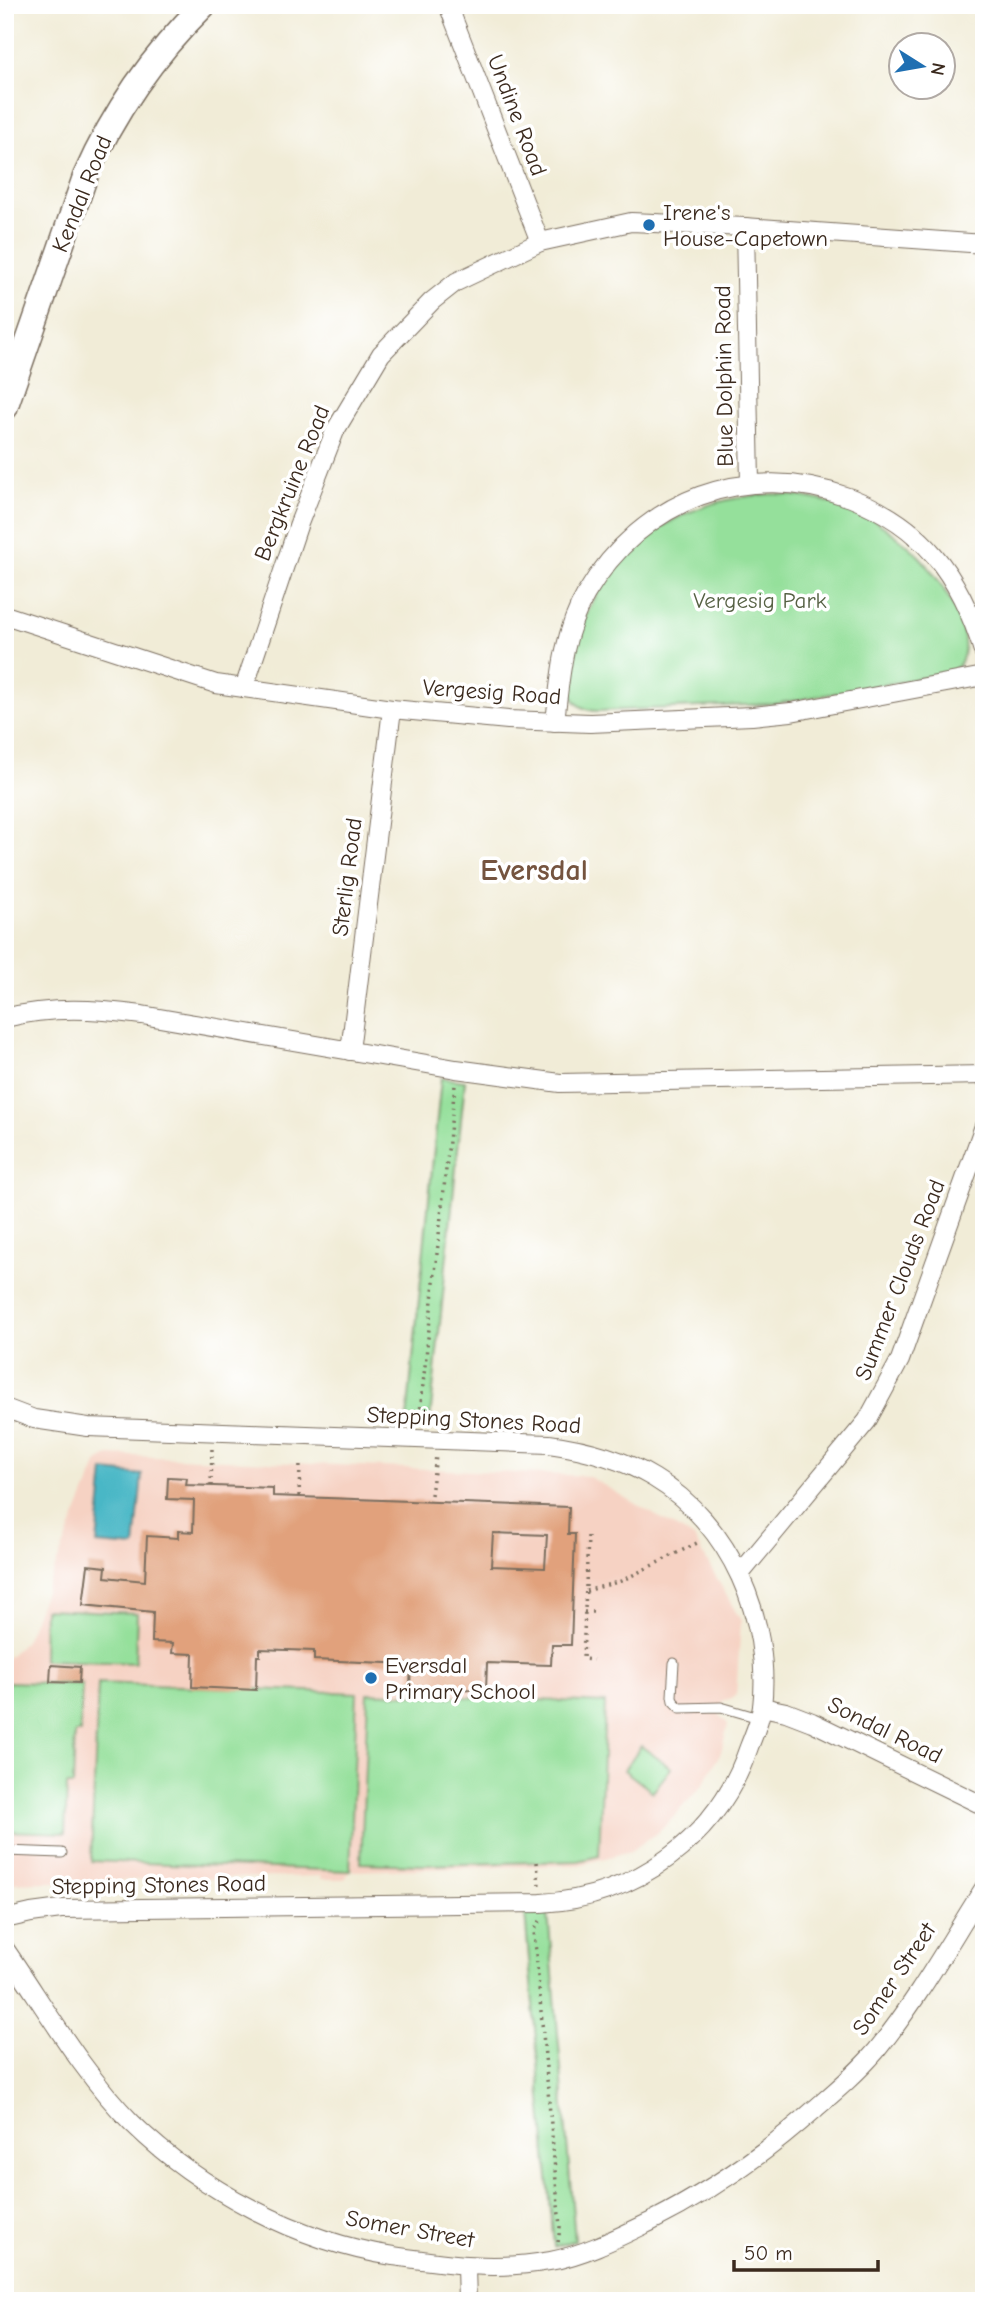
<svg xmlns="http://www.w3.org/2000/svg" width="989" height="2306" viewBox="0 0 989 2306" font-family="'Comic Neue',sans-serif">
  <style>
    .built { fill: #f6d2c3 }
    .green { fill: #95e09b; stroke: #68855c; stroke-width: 2 }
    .water { fill: #4ab7c6; stroke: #427072; stroke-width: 2 }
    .building { fill: #e1a17b; fill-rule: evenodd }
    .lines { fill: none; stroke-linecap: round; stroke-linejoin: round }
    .lane-casing { stroke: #7b6e5f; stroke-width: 11 }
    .street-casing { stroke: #7b6e5f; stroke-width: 20 }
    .secondary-casing { stroke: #7b6e5f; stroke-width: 27 }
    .path { stroke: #7b6e5f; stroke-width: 3.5; stroke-dasharray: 2 5; stroke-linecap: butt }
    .lane { stroke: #fff; stroke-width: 9 }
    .street { stroke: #fff; stroke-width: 18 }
    .secondary { stroke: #fff; stroke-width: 24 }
    .poi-dot { fill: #1f6fb2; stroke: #fff; stroke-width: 2.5 }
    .labels { text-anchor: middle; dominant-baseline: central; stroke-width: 7; stroke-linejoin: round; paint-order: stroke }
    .street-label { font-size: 23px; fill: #3b2a1e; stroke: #fff }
    .poi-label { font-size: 23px; fill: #3b2a1e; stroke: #fff; text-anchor: start }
    .park-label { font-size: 23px; fill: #566144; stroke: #fff }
    .district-label { font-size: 30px; font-weight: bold; fill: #75543f; stroke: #fff }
  </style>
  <rect width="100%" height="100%" fill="#fff"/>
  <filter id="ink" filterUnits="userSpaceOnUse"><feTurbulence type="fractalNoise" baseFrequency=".0143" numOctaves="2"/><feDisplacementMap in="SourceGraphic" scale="14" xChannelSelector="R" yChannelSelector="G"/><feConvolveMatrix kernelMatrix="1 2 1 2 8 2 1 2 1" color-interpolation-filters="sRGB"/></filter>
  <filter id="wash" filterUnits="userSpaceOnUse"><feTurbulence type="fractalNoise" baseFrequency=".00686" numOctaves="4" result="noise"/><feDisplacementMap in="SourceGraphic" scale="28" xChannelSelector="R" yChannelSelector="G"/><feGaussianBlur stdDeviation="1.57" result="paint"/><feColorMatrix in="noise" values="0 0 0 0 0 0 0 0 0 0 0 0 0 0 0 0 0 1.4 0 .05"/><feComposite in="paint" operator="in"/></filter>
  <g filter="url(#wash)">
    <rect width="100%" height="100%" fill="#f1ecd7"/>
    <path class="built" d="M110 1455 588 1476 694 1538 741 1621 736 1696 722 1702 719 1715 728 1724 721 1752 703 1785 662 1829 631 1851 579 1865 350 1871 345 1879H321V1876L7 1883 5 1882V1660L25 1641 98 1462Z"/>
    <g class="green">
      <path d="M774 494C810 496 845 503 877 522 890 531 904 541 915 552 939 575 989 650 950 673L774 704 598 711C541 709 583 617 599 591 611 571 627 554 645 539 682 509 726 496 774 494Z"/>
      <path d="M441 1078 465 1081 429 1429H406Z"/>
      <path d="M44 1609 137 1613 135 1663 43 1660Z"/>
      <path d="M5 1682 82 1684 80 1733H75L73 1785H67L65 1833 5 1831Z"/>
      <path d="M98 1683 357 1693 350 1871 91 1861Z"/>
      <path d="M368 1693 605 1703 599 1856 578 1861 422 1865 361 1863Z"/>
      <path d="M641 1746 671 1768 653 1792 624 1770Z"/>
      <path d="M525 1913H548L575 2240 554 2247Z"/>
    </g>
    <path class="water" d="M104 1471 142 1475 135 1547 97 1544Z"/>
    <g id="blocks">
      <g class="building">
        <path d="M168 1477 187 1478 186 1485 273 1488V1496L569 1507 568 1534H575L571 1645H552L551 1665 487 1663 486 1690 410 1687 411 1664 314 1660V1651L260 1649V1656H257L256 1690 192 1687 193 1654 172 1653 173 1643 152 1642 153 1612 83 1605 88 1565 106 1567 105 1577 145 1581 147 1536 178 1538V1531L193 1532 194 1500 167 1499ZM493 1533 547 1535 545 1568 491 1566Z"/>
        <path d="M51 1665 80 1667 79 1683 50 1682Z"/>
      </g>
    </g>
  </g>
  <g filter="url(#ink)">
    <use href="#blocks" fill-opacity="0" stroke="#7b6e5f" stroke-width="2"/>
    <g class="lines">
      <g class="lane-casing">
        <g id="lane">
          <path d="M674 1663 672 1696 673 1701 680 1708 721 1707 759 1718"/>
          <path d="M5 1851 62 1853"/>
        </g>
      </g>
      <g class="street-casing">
        <g id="street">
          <path d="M448 5 540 242"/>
          <path d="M745 227 750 483"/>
          <path d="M5 615 216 684 392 709 508 720 590 723 752 716 791 712 984 676"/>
          <path d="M244 688 298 526 335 431 381 354 432 301 456 282 540 242 631 222 745 227 984 244"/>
          <path d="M555 722C560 678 563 633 586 594 642 499 746 459 851 498 882 510 912 529 934 555 958 583 973 618 984 654"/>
          <path d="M5 1018C51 1006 96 1009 142 1015L456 1069 560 1083 984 1075"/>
          <path d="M350 1051 392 709"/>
          <path d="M5 1408 34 1419 88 1427 549 1444C586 1449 621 1458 654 1478 730 1523 772 1620 762 1707 760 1721 754 1734 749 1747 718 1838 636 1898 541 1903L61 1909 31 1913 5 1919"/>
          <path d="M740 1574 867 1421 900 1360 984 1126"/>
          <path d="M762 1707 786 1712 812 1722 984 1806"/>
          <path d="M5 1949C45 2007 82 2073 132 2123 199 2189 299 2242 393 2256 448 2264 494 2271 550 2261 584 2255 619 2237 650 2222 711 2191 765 2154 816 2108 837 2090 858 2072 876 2051 917 2001 949 1943 984 1888"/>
          <path d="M466 2267 467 2301"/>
        </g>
      </g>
      <g class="secondary-casing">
        <path id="secondary" d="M5 408 85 177C114 111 152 56 204 5"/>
      </g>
      <g class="path">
        <path d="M419 1422 455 1085"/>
        <path d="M211 1486 212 1448"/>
        <path d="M431 1495 436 1456"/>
        <path d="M299 1496 300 1464"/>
        <path d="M588 1536 583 1659 593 1660"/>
        <path d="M586 1591 621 1581 699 1542"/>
        <path d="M584 1612H595"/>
        <path d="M537 1862 539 1886"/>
        <path d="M540 1921 534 1931 560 2227 558 2243"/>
      </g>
      <use href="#lane" class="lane"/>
      <use href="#street" class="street"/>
      <use href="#secondary" class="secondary"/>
    </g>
  </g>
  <g class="poi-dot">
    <circle cx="649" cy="225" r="7"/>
    <circle cx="371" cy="1678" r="7"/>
  </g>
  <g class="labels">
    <g class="street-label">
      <text transform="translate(517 115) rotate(69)">Undine Road</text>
      <text transform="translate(82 194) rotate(-68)">Kendal Road</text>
      <text transform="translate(724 376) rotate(-91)">Blue Dolphin Road</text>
      <text transform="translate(292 483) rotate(-68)">Bergkruine Road</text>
      <text transform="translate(492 692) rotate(4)">Vergesig Road</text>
      <text transform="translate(347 877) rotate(-83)">Sterlig Road</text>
      <text transform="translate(900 1280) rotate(-69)">Summer Clouds Road</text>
      <text transform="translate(474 1420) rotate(3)">Stepping Stones Road</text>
      <text transform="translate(885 1730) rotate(26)">Sondal Road</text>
      <text transform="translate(159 1885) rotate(-1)">Stepping Stones Road</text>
      <text transform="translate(894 1979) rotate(-56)">Somer Street</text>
      <text transform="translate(410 2229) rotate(10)">Somer Street</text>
    </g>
    <g class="poi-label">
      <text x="663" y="212">Irene's<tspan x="663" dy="26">House-Capetown</tspan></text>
      <text x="385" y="1665">Eversdal<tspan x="385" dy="26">Primary School</tspan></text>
    </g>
    <g class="park-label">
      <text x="760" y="600">Vergesig Park</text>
    </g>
    <g class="district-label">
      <text x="534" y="870">Eversdal</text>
    </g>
  </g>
  <rect width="989" height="2306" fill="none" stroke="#fff" stroke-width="28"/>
  <g transform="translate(922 66) rotate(101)"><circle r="33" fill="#ffffff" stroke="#b1aaa5" stroke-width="2"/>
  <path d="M0-5L12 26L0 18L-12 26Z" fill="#1f6fb2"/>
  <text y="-10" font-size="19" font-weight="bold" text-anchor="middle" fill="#3b2a1e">N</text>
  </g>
  <path d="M734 2260v10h144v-10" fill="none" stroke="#3b2a1e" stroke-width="3.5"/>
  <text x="744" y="2260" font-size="21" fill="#3b2a1e" stroke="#ffffff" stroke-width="5" paint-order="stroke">50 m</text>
</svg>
